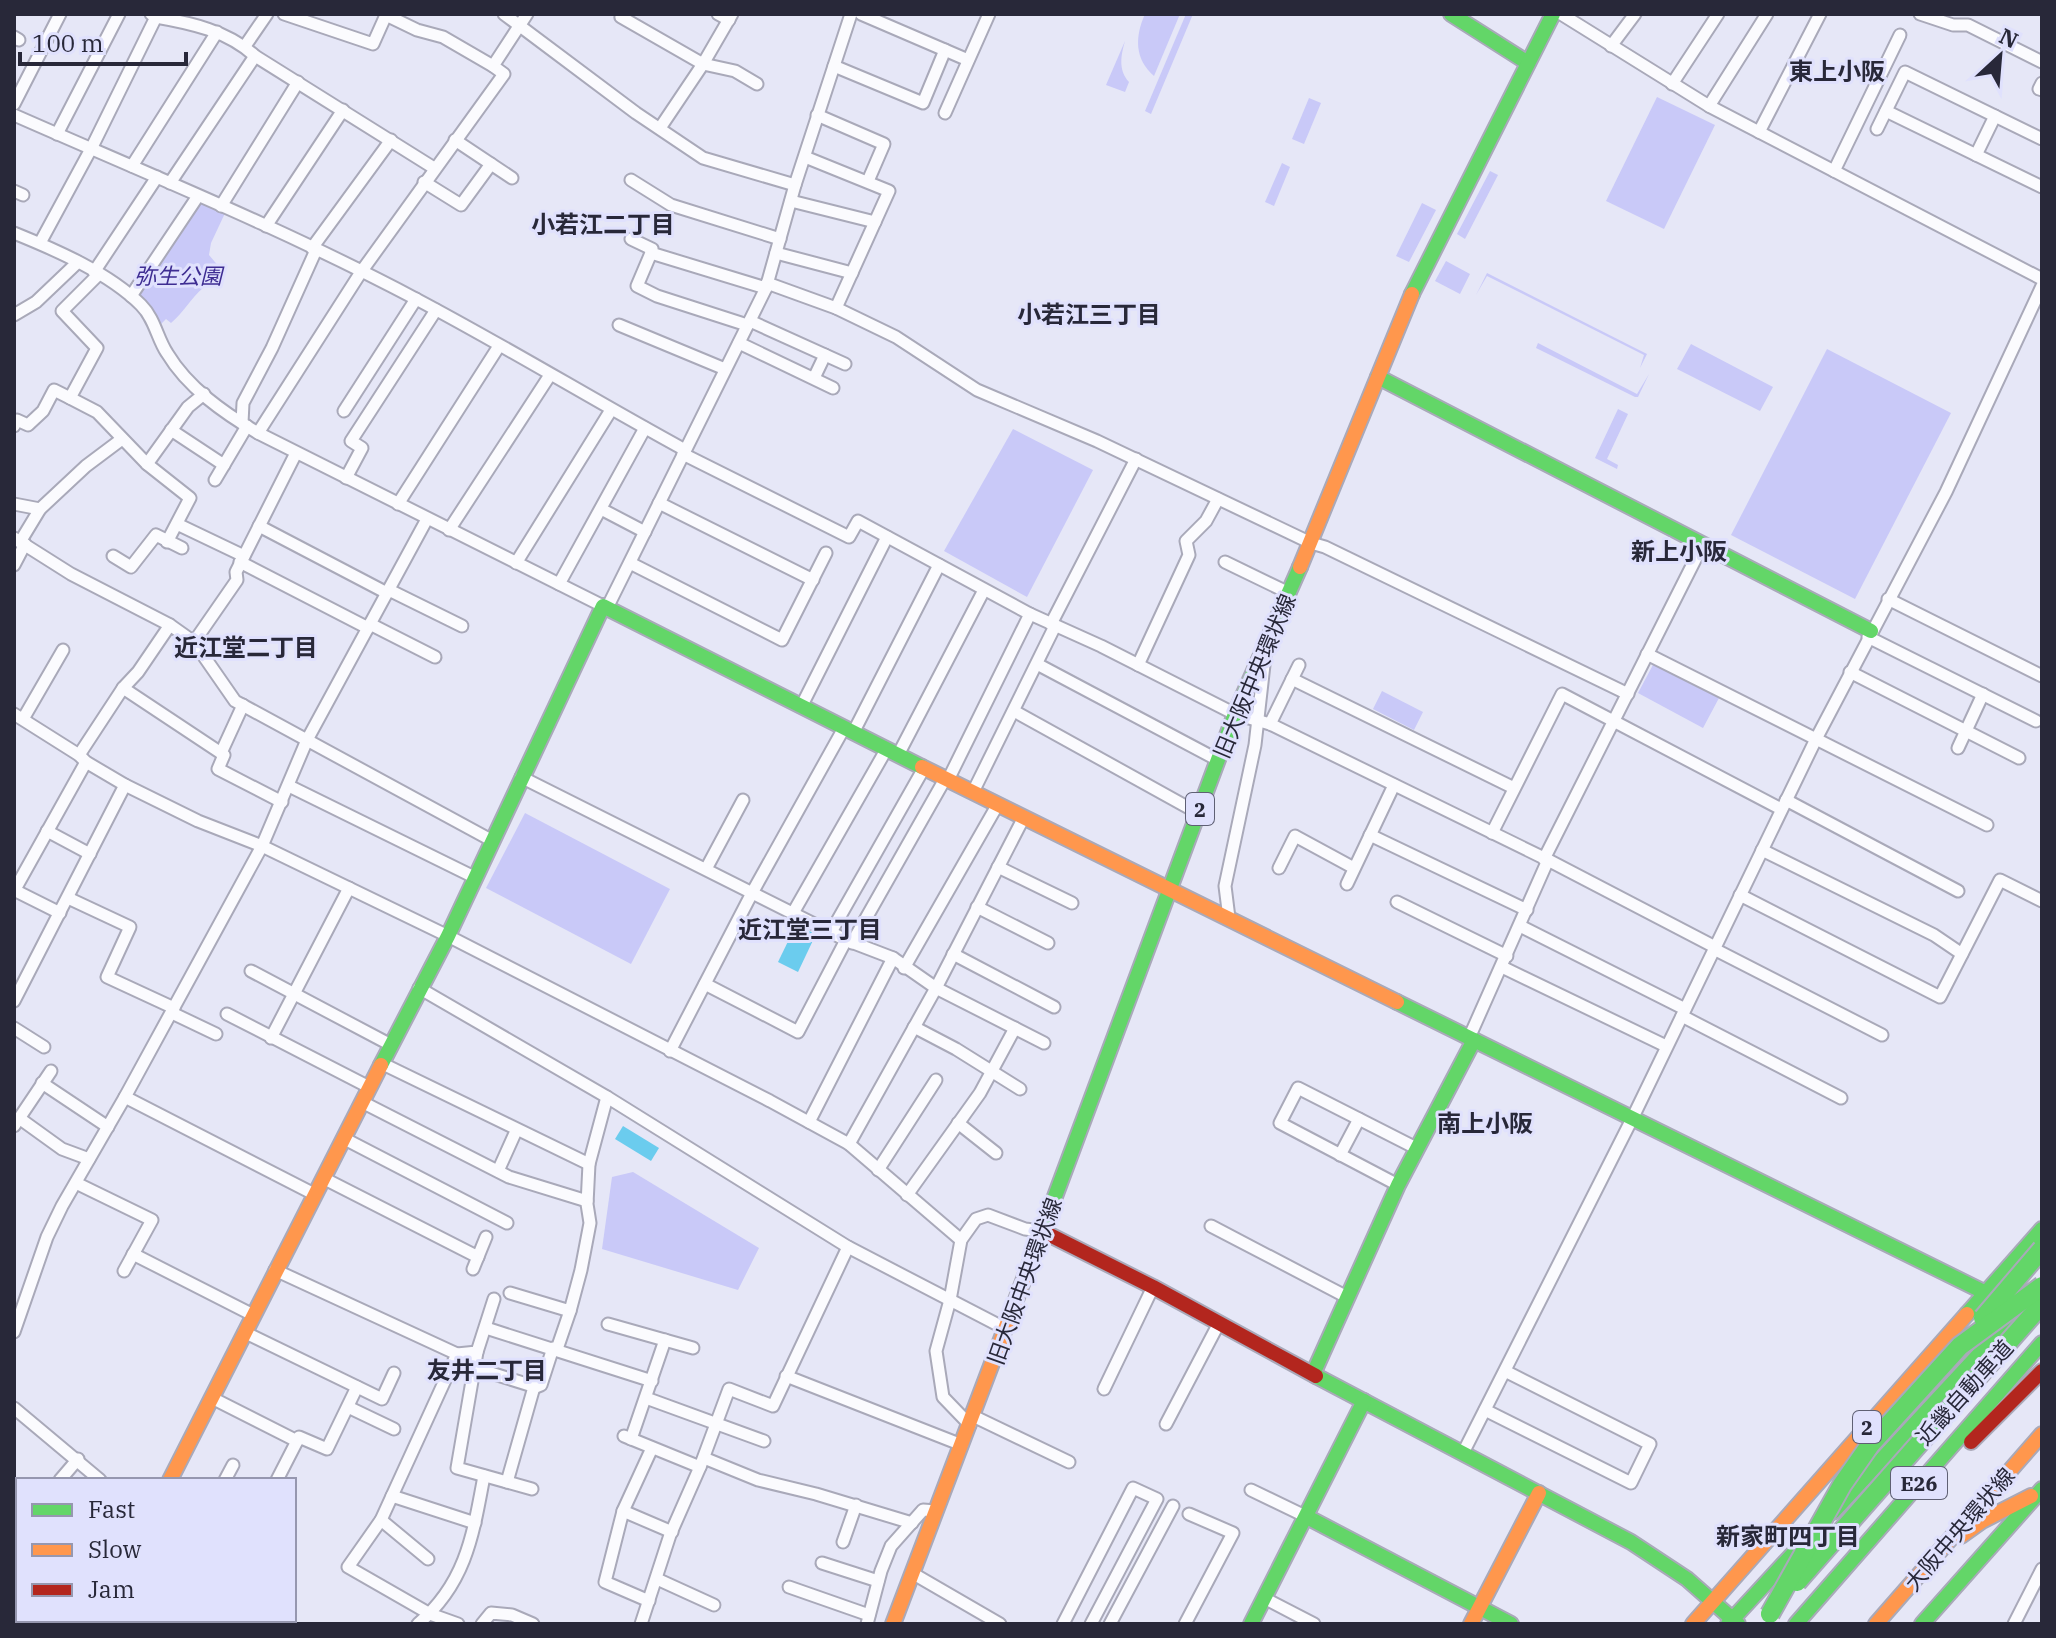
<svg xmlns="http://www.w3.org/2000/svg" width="2056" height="1638" viewBox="0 0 2056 1638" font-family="'IBM Plex Serif','Noto Sans JP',serif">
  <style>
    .green { fill: #c9c9f8 }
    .water { fill: #6bccee }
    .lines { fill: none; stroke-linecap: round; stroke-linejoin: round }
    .street-casing { stroke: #a9a9b9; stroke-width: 15 }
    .fast-casing { stroke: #a9a9b9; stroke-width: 18 }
    .slow-casing { stroke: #a9a9b9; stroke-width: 18 }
    .jam-casing { stroke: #a9a9b9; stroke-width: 18 }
    .street { stroke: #fbfbfe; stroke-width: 11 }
    .fast { stroke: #63d668; stroke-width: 14 }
    .slow { stroke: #ff974d; stroke-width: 14 }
    .jam { stroke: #b3261e; stroke-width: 14 }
    .fast-bridge-casing { stroke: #a9a9b9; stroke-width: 22; stroke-linecap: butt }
    .fast-bridge { stroke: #63d668; stroke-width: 18 }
    .labels { text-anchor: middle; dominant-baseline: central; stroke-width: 6; stroke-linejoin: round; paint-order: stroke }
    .shield { fill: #e0e1fd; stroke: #5f6074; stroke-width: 2 }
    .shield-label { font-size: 20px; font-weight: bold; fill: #282839 }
    .park-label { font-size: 22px; font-style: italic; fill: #3e2d92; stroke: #e0e1fd }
    .street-label { font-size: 22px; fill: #282839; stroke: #e0e1fd }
    .neighbourhood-label { font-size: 24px; font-weight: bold; fill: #282839; stroke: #e0e1fd }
  </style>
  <rect width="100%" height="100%" fill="#e6e7f7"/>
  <g class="green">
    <path d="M1145 14H1180L1154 76C1134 59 1135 36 1145 14Z"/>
    <path d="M1186 14H1193L1151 114 1145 111Z"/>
    <path d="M1125 41C1121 55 1118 70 1129 82L1125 92 1106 85Z"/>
    <path d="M1657 97 1715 125 1664 229 1606 201Z"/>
    <path d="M1309 98 1321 103 1304 144 1292 139Z"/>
    <path d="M1282 163 1290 167 1274 206 1265 202Z"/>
    <path d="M1490 171 1498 175 1465 239 1457 234Z"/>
    <path d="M198 199 226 211 211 243 209 255 220 268 202 284 204 287C190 299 185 311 171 323L166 319 160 325 150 309 135 293Z"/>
    <path d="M1422 203 1436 210 1409 262 1396 256Z"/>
    <path d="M1446 261 1470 274 1460 294 1435 281Z"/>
    <path d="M1487 273 1647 354 1640 368 1644 355 1487 276 1476 295Z"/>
    <path d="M1538 343 1637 394 1649 374 1638 397H1635L1536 348Z"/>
    <path d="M1691 344 1773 387 1760 411 1677 369Z"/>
    <path d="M1827 349 1951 413 1855 599 1731 535Z"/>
    <path d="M1618 409 1628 414 1607 459 1618 465 1617 469 1595 458Z"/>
    <path d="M1013 429 1093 470 1027 597 944 551Z"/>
    <path d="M1654 663 1719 698 1703 728 1638 693Z"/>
    <path d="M1382 691 1423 712 1414 730 1373 709Z"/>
    <path d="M525 813 670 889 631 964 486 888Z"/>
    <path d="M633 1172 759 1248 738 1290 602 1249 612 1177Z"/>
  </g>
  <g class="water">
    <path d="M796 925 816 934 798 972 778 962Z"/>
    <path d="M623 1126 659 1148 651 1161 615 1139Z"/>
  </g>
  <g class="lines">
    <g class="street-casing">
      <g id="street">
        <path d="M284 14 373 44 386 15 417 30 443 37 493 66"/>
        <path d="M504 14 636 113 703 158 795 185"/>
        <path d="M622 14 621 17 703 64 735 71 757 84"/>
        <path d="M718 14 729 20"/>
        <path d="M861 14 968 60"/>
        <path d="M1561 14 1709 106 2042 279"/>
        <path d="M1920 14 1953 25H1968L2042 62"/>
        <path d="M156 17C191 23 228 31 255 56L434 168"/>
        <path d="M14 37 19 40"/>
        <path d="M245 46 267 14"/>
        <path d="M1611 46 1635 14"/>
        <path d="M834 66 923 103 945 50"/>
        <path d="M2042 83 2039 89 2042 90"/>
        <path d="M1672 84 1718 14"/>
        <path d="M14 104 60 14"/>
        <path d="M1709 106 1767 14"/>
        <path d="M1886 111 2042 187"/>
        <path d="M945 113 989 14"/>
        <path d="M14 115C148 174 286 230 416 299 507 347 595 401 685 450"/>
        <path d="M817 115 884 144 868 181"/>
        <path d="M660 128 703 64 732 14"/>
        <path d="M1877 129 1905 72 2042 139"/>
        <path d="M1759 132 1820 14"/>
        <path d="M57 134 119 14"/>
        <path d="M455 140 512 178"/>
        <path d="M1976 155 1995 116"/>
        <path d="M805 157 889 191 836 308"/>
        <path d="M132 166 217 32"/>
        <path d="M1834 171 1900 35"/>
        <path d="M631 180 671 205 780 239"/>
        <path d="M424 182 461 205 491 164"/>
        <path d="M170 183 255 56"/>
        <path d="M14 191 23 195"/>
        <path d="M791 201 875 222"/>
        <path d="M221 206 298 82"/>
        <path d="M266 226 343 110"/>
        <path d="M14 233C56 250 109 273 141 305 155 319 157 338 167 353 188 388 224 413 258 433L603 606"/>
        <path d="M631 239 652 249 651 253 766 288"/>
        <path d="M40 243 92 147 156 17 151 14"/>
        <path d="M312 248 391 140"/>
        <path d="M651 253 637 286 657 296 747 325"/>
        <path d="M776 253 852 273"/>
        <path d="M94 272 157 177"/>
        <path d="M767 283 836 308 896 337 977 390 1097 441 1311 543 1325 547 1628 694"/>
        <path d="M131 296 198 196"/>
        <path d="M14 315 36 302 78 262"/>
        <path d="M750 321 845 364"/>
        <path d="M619 325 725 369"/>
        <path d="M739 343 833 388"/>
        <path d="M814 378 825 355"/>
        <path d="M70 398 97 412 147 464 188 407 204 394"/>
        <path d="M344 411 416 299"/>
        <path d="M242 423 243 403 272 348 316 250"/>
        <path d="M14 426 17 420 28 425 43 411 54 390 70 398 97 348 62 311 98 275"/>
        <path d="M171 430 224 465"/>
        <path d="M258 433 361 272 504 74 493 66 527 14"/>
        <path d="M683 454 849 537 858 521 1030 614 1101 646 1235 714 1270 724 1548 860 1715 947"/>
        <path d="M147 464 190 498 167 542"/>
        <path d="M346 478 362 448 351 441 436 310"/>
        <path d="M215 480 247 426"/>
        <path d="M659 503 813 580"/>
        <path d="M14 504 40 509"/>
        <path d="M398 504 499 346"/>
        <path d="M601 509 645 532"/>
        <path d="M177 524 244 556"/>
        <path d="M259 526 387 593"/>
        <path d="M449 530 550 375"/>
        <path d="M14 538 71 574 170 625 194 642 235 701 491 840"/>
        <path d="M20 542 40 509 86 466 122 439"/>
        <path d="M113 556 131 567 156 535 182 548"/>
        <path d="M240 562 368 628"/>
        <path d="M1225 562 1289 593"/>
        <path d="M516 563 611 410"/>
        <path d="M630 563 782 640 826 553"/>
        <path d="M14 565 25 544"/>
        <path d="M559 584 645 428"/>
        <path d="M389 590 462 626"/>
        <path d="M1888 599 2042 676"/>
        <path d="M607 608 766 288 795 185 851 14"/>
        <path d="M370 624 435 657"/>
        <path d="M1051 624 1136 459"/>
        <path d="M1868 637 2036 721"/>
        <path d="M194 642 237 580 236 572 296 453"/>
        <path d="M1647 654 1987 825"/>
        <path d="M1037 664 1218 760"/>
        <path d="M1138 665 1189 555 1186 541 1206 521 1218 499"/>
        <path d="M1850 672 2019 758"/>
        <path d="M1292 679 1514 788"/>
        <path d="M123 688 224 755 218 769 282 802"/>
        <path d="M801 707 887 537"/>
        <path d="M1014 711 1198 813"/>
        <path d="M14 714 79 755 86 762 125 785 198 821 262 846 448 936 770 1101 849 1144 936 988 1024 817"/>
        <path d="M23 719 63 650"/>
        <path d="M1270 724 1299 665"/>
        <path d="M853 733 939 565"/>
        <path d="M1958 748 1983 694"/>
        <path d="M221 753 243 705"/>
        <path d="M79 755 123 688 138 672 170 625"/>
        <path d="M898 755 984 590"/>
        <path d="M521 777 846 940 893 958 936 988 1044 1043"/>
        <path d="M948 780 1030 614"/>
        <path d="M289 786 474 877"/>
        <path d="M973 792 1055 626"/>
        <path d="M1786 800 1958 891"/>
        <path d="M47 831 90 854"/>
        <path d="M1492 833 1562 694 1781 809"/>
        <path d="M1370 835 1527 910"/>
        <path d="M1762 850 1934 935 1962 954"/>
        <path d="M1544 859 1703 544"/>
        <path d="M998 867 1072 903"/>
        <path d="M1279 868 1295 836 1354 868"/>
        <path d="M706 869 743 800"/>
        <path d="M1347 884 1394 785"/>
        <path d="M14 890 60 913"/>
        <path d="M14 891 86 762"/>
        <path d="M1740 895 1940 997 2000 880 2042 901"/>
        <path d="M68 898 130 927 107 977 174 1008"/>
        <path d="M1397 902 1507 956"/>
        <path d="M977 907 1048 943"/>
        <path d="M793 913 886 750"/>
        <path d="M1229 918 1225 886 1255 745 1265 656"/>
        <path d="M1520 926 1685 1009"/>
        <path d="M831 932 924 768"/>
        <path d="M852 943 945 779"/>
        <path d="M1714 949 1882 1035"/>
        <path d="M953 954 1054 1007"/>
        <path d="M1502 967 1666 1046"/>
        <path d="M904 968 998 804"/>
        <path d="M251 971 391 1045"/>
        <path d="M705 984 798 1032 846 940"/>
        <path d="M419 988 607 1097 848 1247 1006 1329"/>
        <path d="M14 1001 125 785"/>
        <path d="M172 1013 216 1034"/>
        <path d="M227 1014 369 1087"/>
        <path d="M1682 1016 1841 1098"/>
        <path d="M914 1027 956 1049 1020 1089"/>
        <path d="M14 1028 44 1047"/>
        <path d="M271 1038 349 888"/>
        <path d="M1469 1038 1548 860"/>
        <path d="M670 1051 752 893 844 728"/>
        <path d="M381 1063 589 1164"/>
        <path d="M42 1083 108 1127"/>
        <path d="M125 1097 314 1194"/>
        <path d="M362 1102 509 1177 587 1201"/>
        <path d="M19 1118 62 1149 89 1159"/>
        <path d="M809 1122 893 958"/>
        <path d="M958 1123 996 1153"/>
        <path d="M14 1126 51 1071"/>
        <path d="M343 1138 507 1223"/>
        <path d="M849 1144 961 1240"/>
        <path d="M1340 1155 1359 1119"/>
        <path d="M878 1170 936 1080"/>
        <path d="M498 1171 516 1131"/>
        <path d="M323 1178 478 1257"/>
        <path d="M76 1183 152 1220 124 1271"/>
        <path d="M1398 1185 1280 1123 1298 1088 1416 1148"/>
        <path d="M907 1195 980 1093 1015 1028"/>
        <path d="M1211 1226 1347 1297"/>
        <path d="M133 1254 253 1315"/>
        <path d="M473 1269 486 1237"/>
        <path d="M275 1270 457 1354"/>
        <path d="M510 1293 570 1311 581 1270 590 1223 587 1204 589 1164 607 1097"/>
        <path d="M608 1324 693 1348"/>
        <path d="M486 1328 652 1381"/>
        <path d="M14 1332 47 1237 62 1206 125 1097 262 846 307 740 427 519"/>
        <path d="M244 1332 382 1399 394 1373"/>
        <path d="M557 1349 570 1311"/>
        <path d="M477 1352 457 1468 532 1489"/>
        <path d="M475 1368 536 1387 541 1385 553 1348"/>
        <path d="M786 1376 962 1445"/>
        <path d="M1104 1389 1153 1287"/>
        <path d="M212 1398 297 1441 299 1437 327 1449 357 1387"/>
        <path d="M646 1398 764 1441"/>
        <path d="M348 1407 394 1429"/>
        <path d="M14 1408 100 1480"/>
        <path d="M1485 1410 1631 1483 1650 1444 1505 1371"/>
        <path d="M973 1416 1069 1462"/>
        <path d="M1166 1424 1219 1323"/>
        <path d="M970 1425 943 1397 936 1351 950 1300 961 1240 976 1219 988 1215 1025 1229 1042 1231"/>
        <path d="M624 1436 700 1467 729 1389 773 1406 848 1247"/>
        <path d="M631 1439 665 1340"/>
        <path d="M1463 1453 1633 1117 1816 739 1946 492 2042 286"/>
        <path d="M704 1458 758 1480 816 1494 912 1523"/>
        <path d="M60 1480 78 1459"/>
        <path d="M225 1480 233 1465"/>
        <path d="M277 1480 297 1441"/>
        <path d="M507 1482 534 1387"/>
        <path d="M1251 1490 1307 1517"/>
        <path d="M392 1496 475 1523"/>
        <path d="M623 1511 672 1532"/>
        <path d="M381 1520 428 1559"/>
        <path d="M14 1531H18"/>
        <path d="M843 1542 856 1505"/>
        <path d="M822 1563 878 1581"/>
        <path d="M912 1573 1000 1624"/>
        <path d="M657 1579 714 1605"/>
        <path d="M789 1587 869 1615"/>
        <path d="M1264 1598 1314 1624"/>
        <path d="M649 1601 605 1582 623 1511 652 1448"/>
        <path d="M43 1620 44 1624"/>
        <path d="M279 1620 281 1624"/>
        <path d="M135 1624 137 1620"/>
        <path d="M418 1624C466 1583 473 1535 484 1476"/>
        <path d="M458 1624 430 1614 348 1567 381 1520 457 1354 477 1352 494 1299"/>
        <path d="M482 1624 491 1613 512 1615 533 1624"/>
        <path d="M641 1624 670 1535 700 1467"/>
        <path d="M867 1624 881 1571 891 1546 923 1510 936 1511"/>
        <path d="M1063 1624 1133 1488 1157 1499 1091 1624"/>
        <path d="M1110 1624 1173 1506"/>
        <path d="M1185 1624 1233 1533 1189 1514"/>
        <path d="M2014 1624 2042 1569"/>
      </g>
    </g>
    <g class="fast-casing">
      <g id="fast">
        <path d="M1451 14 1528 63"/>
        <path d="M1412 294 1553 14"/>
        <path d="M1378 377 1871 631"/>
        <path d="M1397 1002 1994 1297"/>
        <path d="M381 1065 448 936 603 606 922 767"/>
        <path d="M1041 1234 1235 714 1300 567"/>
        <path d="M1967 1314 2042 1229"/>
        <path d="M1313 1374 1398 1185 1474 1040"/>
        <path d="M1316 1376 1631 1542 1687 1579 1738 1624"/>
        <path d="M1833 1512 2021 1309"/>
        <path d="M1307 1517 1511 1624"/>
        <path d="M1251 1624 1364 1401"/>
        <path d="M1728 1624 1803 1543"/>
        <path d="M1796 1624 2042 1343"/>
        <path d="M1922 1624 2042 1489"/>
      </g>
    </g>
    <g class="slow-casing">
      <g id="slow">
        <path d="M1300 567 1412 294"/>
        <path d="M922 767 1397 1002"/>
        <path d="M170 1480 381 1065"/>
        <path d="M1961 1536 1982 1521 2031 1496"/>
        <path d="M893 1624 1041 1234"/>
        <path d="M1471 1624 1539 1493"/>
        <path d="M1693 1624 1967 1314"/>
        <path d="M1876 1624 2042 1434"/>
      </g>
    </g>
    <g class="jam-casing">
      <g id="jam">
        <path d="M1042 1231 1153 1287 1316 1376"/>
        <path d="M1971 1442 2042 1371"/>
      </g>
    </g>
    <use href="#street" class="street"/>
    <use href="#fast" class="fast"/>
    <use href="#slow" class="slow"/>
    <use href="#jam" class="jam"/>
    <g class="fast-bridge-casing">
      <g id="fast-bridge">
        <path d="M1983 1318 2042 1249"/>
        <path d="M1797 1582 2042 1304"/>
        <path d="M1770 1614 1842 1485 1870 1445 1960 1346 2042 1286"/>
      </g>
    </g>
    <use href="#fast-bridge" class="fast-bridge"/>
  </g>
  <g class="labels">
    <g class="shield">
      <rect x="1186" y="793" width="28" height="32" rx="6"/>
      <rect x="1853" y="1411" width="28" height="32" rx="6"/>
      <rect x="1891" y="1467" width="56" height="32" rx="6"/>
    </g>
    <g class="shield-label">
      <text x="1200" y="809">2</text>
      <text x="1867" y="1427">2</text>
      <text x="1919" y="1483">E26</text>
    </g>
    <g class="park-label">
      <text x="178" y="275">弥生公園</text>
    </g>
    <g class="street-label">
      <text transform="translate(1254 676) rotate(-67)">旧大阪中央環状線</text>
      <text transform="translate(1024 1281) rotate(-70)">旧大阪中央環状線</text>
      <text transform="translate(1964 1392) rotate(-48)">近畿自動車道</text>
      <text transform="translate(1959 1529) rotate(-49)">大阪中央環状線</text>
    </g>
    <g class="neighbourhood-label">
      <text x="1837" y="71">東上小阪</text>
      <text x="603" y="224">小若江二丁目</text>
      <text x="1089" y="314">小若江三丁目</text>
      <text x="1679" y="551">新上小阪</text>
      <text x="246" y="647">近江堂二丁目</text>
      <text x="810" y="929">近江堂三丁目</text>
      <text x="1485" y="1123">南上小阪</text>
      <text x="487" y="1370">友井二丁目</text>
      <text x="1788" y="1536">新家町四丁目</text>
    </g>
  </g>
  <rect width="2056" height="1638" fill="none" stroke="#282839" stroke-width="32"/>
  <rect x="16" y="1478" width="280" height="144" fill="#e0e1fd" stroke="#9697af" stroke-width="2"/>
  <rect x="32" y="1504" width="40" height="12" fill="#63d668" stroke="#9697af" stroke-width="2"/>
  <text x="88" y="1518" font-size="24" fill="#282839">Fast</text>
  <rect x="32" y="1544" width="40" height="12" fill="#ff974d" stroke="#9697af" stroke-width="2"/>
  <text x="88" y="1558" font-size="24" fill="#282839">Slow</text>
  <rect x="32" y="1584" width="40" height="12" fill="#b3261e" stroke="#9697af" stroke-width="2"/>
  <text x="88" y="1598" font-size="24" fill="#282839">Jam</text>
  <g transform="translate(2000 56) rotate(26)" stroke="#e0e1fd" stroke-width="6" paint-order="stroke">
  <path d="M0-6L14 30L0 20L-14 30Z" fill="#282839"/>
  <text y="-12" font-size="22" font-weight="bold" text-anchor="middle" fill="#282839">N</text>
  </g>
  <path d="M20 52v12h166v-12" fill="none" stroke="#282839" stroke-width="4"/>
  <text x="32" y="52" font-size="24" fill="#282839" stroke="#e0e1fd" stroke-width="6" paint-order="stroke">100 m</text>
</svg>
